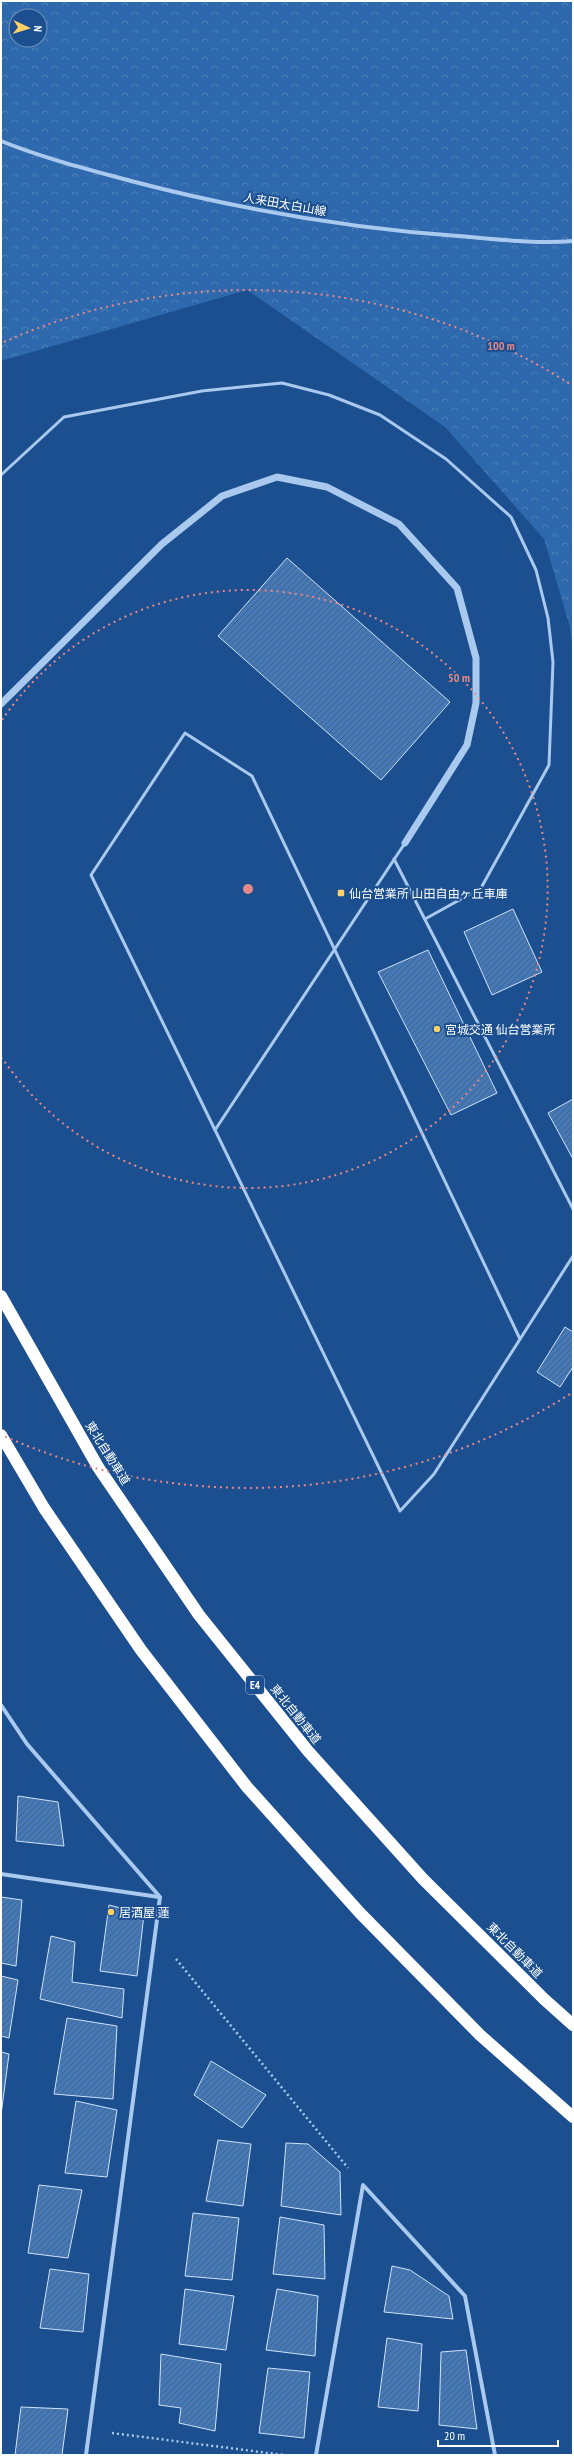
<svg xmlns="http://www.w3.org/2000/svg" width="574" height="2456" viewBox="0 0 574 2456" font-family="'PT Sans Narrow','Noto Sans JP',sans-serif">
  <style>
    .forest { fill: url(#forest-crowns); fill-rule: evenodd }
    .building { fill: url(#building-hatch); stroke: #cfe3fa }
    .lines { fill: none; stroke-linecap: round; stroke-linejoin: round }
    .path { stroke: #a9c9ee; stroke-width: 2.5; stroke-dasharray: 2 3; stroke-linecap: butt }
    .service { stroke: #a9c9ee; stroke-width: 3 }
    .minor { stroke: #a9c9ee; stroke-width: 4 }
    .tertiary { stroke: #a9c9ee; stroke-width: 7 }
    .motorway { stroke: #fff; stroke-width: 12 }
    .ring { fill: none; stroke: #e88989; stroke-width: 2; stroke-dasharray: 2 4 }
    .poi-dot { fill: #ffd166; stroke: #1b4f8f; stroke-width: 1.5 }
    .labels { text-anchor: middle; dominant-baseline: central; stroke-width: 4; stroke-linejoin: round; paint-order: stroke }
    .shield { fill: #1b4f8f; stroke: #bbcadd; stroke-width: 1 }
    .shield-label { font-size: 11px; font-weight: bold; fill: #fff }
    .street-label { font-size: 12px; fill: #fff; stroke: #1b4f8f }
    .poi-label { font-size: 12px; fill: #fff; stroke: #1b4f8f; text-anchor: start }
    .centre { fill: #e88989; stroke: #1b4f8f; stroke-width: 2 }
    .ring-label { font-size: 12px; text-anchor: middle; font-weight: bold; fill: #e88989; stroke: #1b4f8f; stroke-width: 4; stroke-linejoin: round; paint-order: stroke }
  </style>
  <defs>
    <pattern id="forest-crowns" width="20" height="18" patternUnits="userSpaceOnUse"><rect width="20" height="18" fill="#2e69ad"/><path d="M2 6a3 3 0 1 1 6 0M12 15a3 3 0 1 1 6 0" fill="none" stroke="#4d80b9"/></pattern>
    <pattern id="building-hatch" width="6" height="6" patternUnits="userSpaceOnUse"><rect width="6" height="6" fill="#4478b7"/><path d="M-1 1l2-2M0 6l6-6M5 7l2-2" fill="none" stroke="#486282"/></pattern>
  </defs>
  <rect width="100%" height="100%" fill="#1b4f8f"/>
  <path class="forest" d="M1 1H573V653L570 627 544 539 445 427 247 290 1 361ZM16 16H40V40H16Z"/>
  <g class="building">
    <path d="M287 558 450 702 381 780 218 636Z"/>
    <path d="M513 909 542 972 492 995 464 932Z"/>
    <path d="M428 950 497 1093 451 1115 378 972Z"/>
    <path d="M573 1099V1159L548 1113Z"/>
    <path d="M565 1327 573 1332V1367L560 1387 537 1372Z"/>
    <path d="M18 1796 58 1802 64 1846 16 1841Z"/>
    <path d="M1 1897 22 1900 16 1966 1 1963Z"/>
    <path d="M109 1905 144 1914 137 1976 100 1971Z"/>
    <path d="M51 1936 75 1942 72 1982 124 1989 122 2018 40 1999Z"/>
    <path d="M1 1976 18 1980 9 2038 1 2036Z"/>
    <path d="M67 2018 117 2026 113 2099 54 2094Z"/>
    <path d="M1 2052 9 2054 1 2115Z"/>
    <path d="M211 2061 266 2095 242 2128 194 2095Z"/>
    <path d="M76 2101 117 2110 107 2177 65 2173Z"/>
    <path d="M218 2140 251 2144 243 2206 206 2201Z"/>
    <path d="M286 2143 308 2144 340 2172 341 2215 281 2206Z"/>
    <path d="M39 2185 82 2190 68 2258 28 2253Z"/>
    <path d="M193 2213 239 2218 232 2280 185 2276Z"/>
    <path d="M280 2217 324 2225 325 2279 273 2274Z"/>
    <path d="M392 2266 410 2270 449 2296 453 2319 384 2312Z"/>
    <path d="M50 2269 89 2274 83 2332 40 2328Z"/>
    <path d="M185 2289 234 2296 226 2350 179 2344Z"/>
    <path d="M277 2289 318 2296 315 2356 266 2350Z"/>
    <path d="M387 2338 422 2344 418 2411 378 2407Z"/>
    <path d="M466 2350 477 2429 439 2425 441 2352Z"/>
    <path d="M161 2354 221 2364 215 2431 179 2423 181 2408 159 2405Z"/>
    <path d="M268 2368 310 2372 304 2438 259 2433Z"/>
    <path d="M21 2407 68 2409 62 2455H15Z"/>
  </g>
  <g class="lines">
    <g class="path">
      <path d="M176 1959 348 2168"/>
      <path d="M112 2433 284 2455"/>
    </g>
    <g class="service">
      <path d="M1 475 64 417 202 391 282 383 329 395 380 415 446 459 511 517 536 570 548 618 553 662 549 765 481 888 425 919"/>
      <path d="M405 843 215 1130 400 1511 434 1474 573 1256"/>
      <path d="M394 859 573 1209"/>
      <path d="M215 1130 91 875 185 733 252 776 520 1339"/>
    </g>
    <g class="minor">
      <path d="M1 141C43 158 87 169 131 181 238 209 348 228 458 236 496 239 535 244 573 241"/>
      <path d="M1 1705 27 1744 160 1897 86 2455"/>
      <path d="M1 1874 159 1897"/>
      <path d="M316 2455 363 2185 465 2296 495 2455"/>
    </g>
    <path class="tertiary" d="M1 704 162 544 222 496 277 477 327 487 399 524 457 588 476 658V703L467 745 405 843"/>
    <g class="motorway">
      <path d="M1 1296 98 1467 199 1615 308 1751 423 1879 544 1999 573 2025"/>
      <path d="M1 1435 44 1508 141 1650 247 1787 360 1913 480 2035 573 2117"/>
    </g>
  </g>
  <g class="ring">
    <path d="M2 720A299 299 0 1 1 2 1058"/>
    <path d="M570 1394A599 599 0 0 1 4 1436M4 342A599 599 0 0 1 570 384"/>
  </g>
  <g class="poi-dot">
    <rect x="337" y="889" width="8" height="8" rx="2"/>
    <circle cx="437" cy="1029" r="4"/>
    <circle cx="111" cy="1912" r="4"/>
  </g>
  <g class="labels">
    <rect class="shield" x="246" y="1676" width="18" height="18" rx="3"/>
    <g class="shield-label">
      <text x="255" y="1685">E4</text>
    </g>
    <g class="street-label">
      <text transform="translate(285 204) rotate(10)">人来田太白山線</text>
      <text transform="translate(108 1453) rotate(58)">東北自動車道</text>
      <text transform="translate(296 1714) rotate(51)">東北自動車道</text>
      <text transform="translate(515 1950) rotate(45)">東北自動車道</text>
    </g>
    <g class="poi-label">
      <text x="349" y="893">仙台営業所 山田自由ヶ丘車庫</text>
      <text x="445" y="1029">宮城交通 仙台営業所</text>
      <text x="119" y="1912">居酒屋 蓮</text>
    </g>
  </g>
  <circle cx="248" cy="889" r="6" class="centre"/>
  <g class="ring-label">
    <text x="501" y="350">100 m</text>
    <text x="459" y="682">50 m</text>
  </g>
  <rect width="574" height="2456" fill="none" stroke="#ffffff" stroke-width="4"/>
  <g transform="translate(28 28) rotate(94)"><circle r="19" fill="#1b4f8f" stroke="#7695bc"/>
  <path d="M0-3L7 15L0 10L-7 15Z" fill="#ffd166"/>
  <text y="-6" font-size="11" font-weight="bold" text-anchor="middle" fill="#ffffff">N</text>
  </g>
  <path d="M438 2440v6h120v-6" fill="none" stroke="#ffffff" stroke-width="2"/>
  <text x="444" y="2440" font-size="12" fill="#ffffff" stroke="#1b4f8f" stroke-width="3" paint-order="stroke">20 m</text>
</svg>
